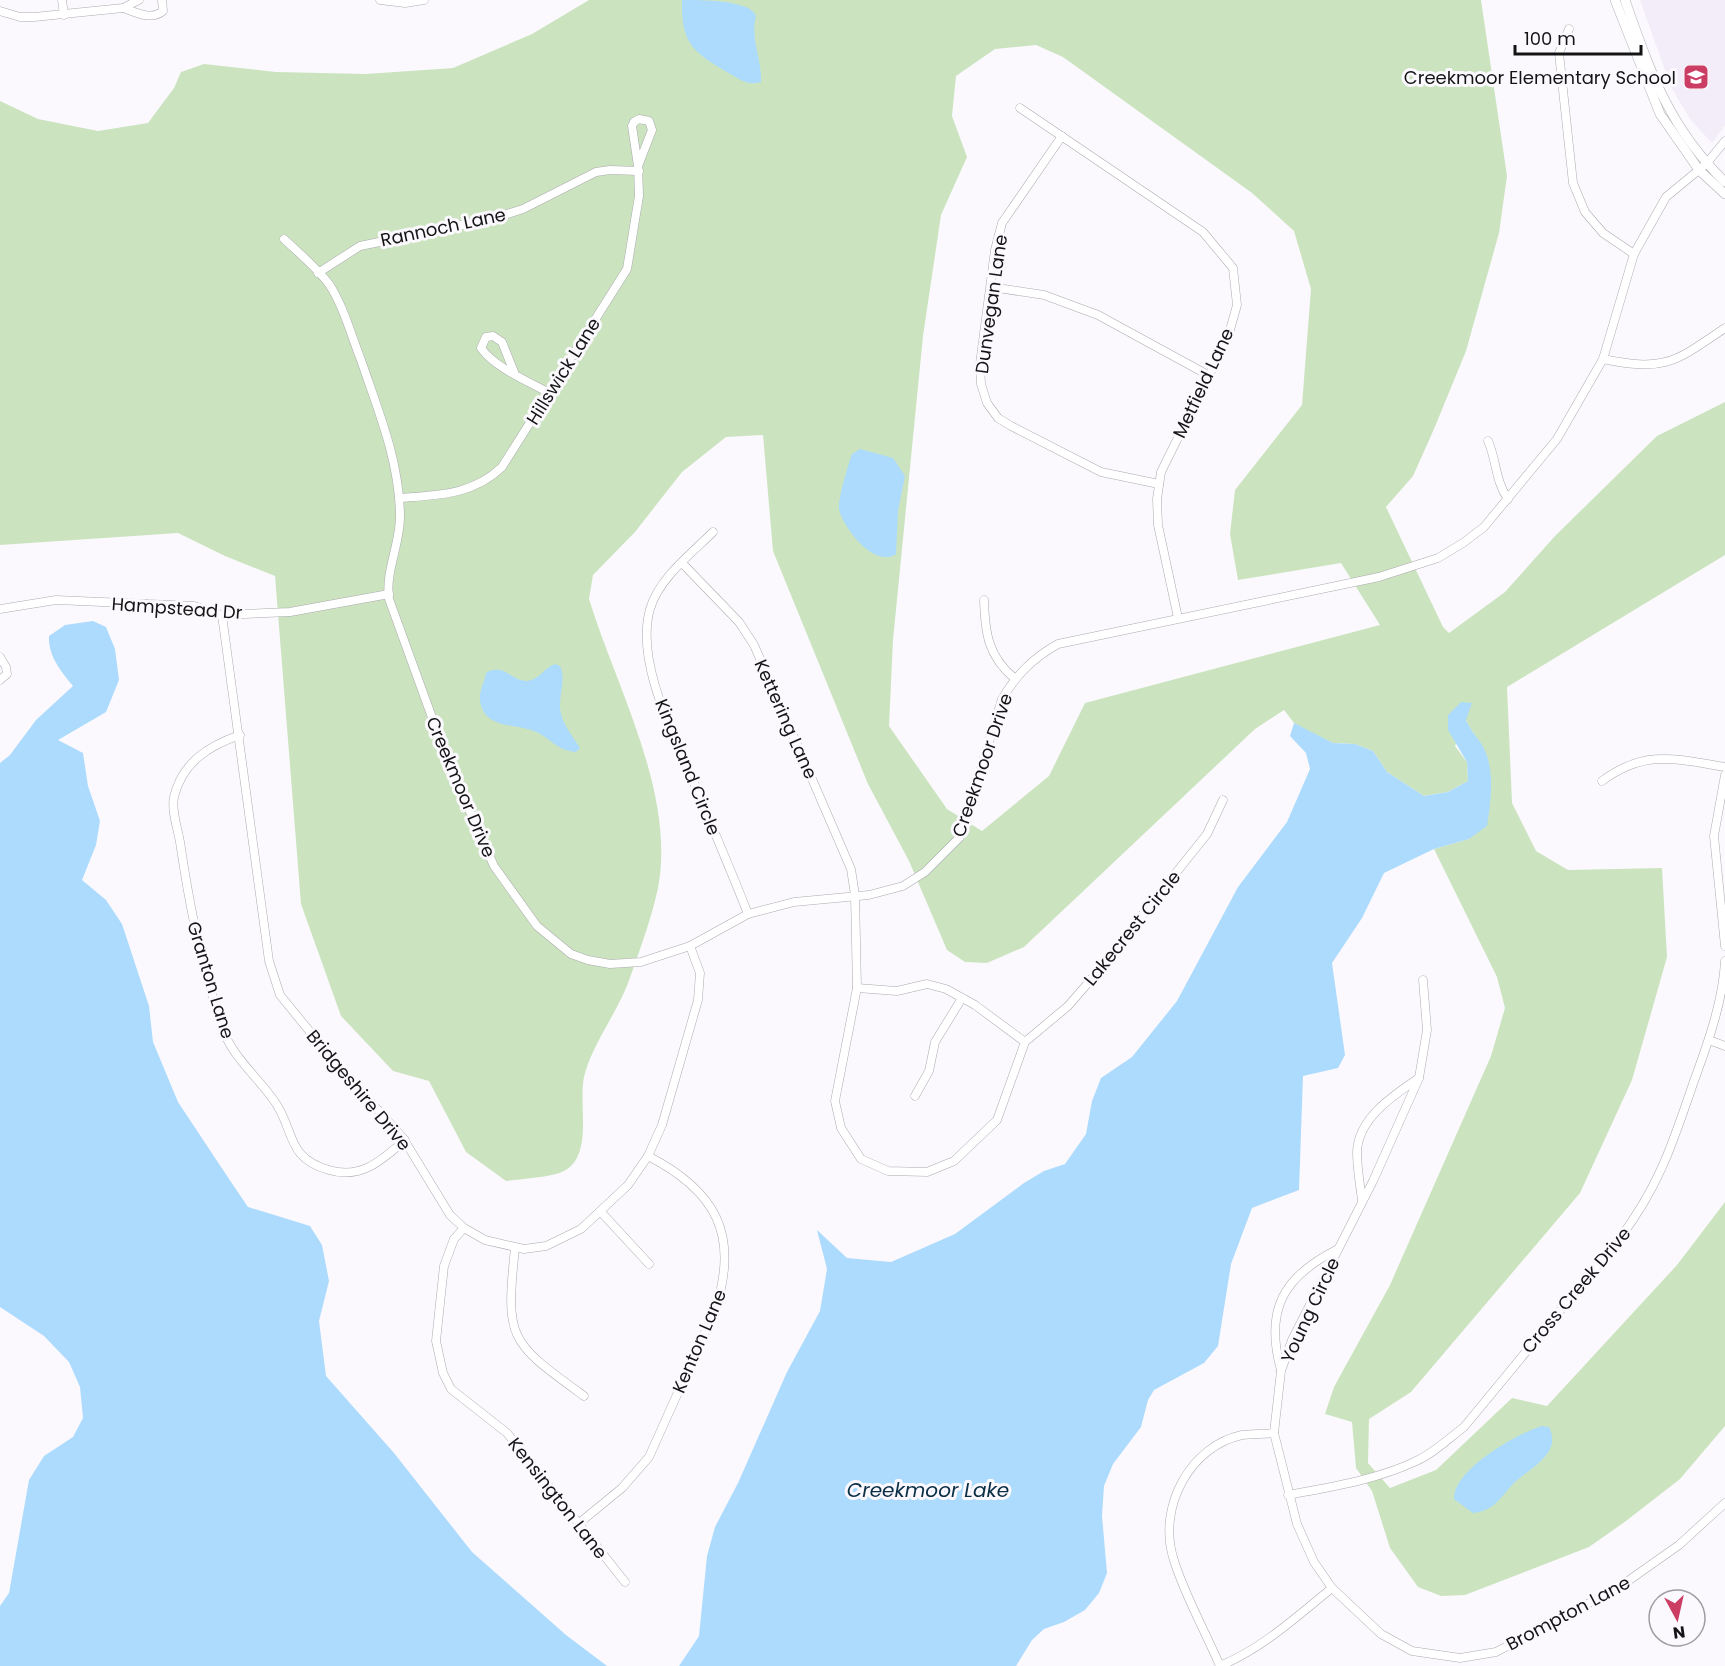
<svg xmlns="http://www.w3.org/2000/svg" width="1725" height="1666" viewBox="0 0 1725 1666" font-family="Poppins,sans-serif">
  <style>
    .built { fill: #f2edf9 }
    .green { fill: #cbe4bf; fill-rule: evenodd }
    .water { fill: #addbfd }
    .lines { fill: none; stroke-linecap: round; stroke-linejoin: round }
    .minor-casing { stroke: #acaaaf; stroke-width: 9 }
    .tertiary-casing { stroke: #acaaaf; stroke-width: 10 }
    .minor { stroke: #fff; stroke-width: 8 }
    .tertiary { stroke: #fff; stroke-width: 9 }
    .labels { text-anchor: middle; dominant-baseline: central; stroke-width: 6; stroke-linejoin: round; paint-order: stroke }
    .poi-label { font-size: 18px; fill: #141415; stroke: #fbf9fe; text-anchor: end }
    .street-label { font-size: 18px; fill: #141415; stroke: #fbf9fe }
    .water-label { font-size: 20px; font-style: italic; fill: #092e46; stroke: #fbf9fe }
  </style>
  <rect width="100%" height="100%" fill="#fbf9fe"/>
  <path class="built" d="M1640 0H1725V125L1712 143 1690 119 1671 87Z"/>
  <path class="green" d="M589 0H1481L1507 176 1499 233 1466 351 1434 429 1413 476 1386 507 1443 627 1449 633 1505 592 1555 536 1657 436 1725 402V555L1507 687 1512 803 1536 851 1568 870 1662 868 1667 957 1632 1080 1580 1193 1411 1392 1369 1419 1368 1463 1390 1488 1436 1470 1512 1398 1547 1406 1677 1265 1725 1202V1426L1680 1479 1626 1521 1589 1547 1465 1595 1441 1596 1418 1587 1390 1548 1372 1491 1356 1468 1352 1422 1325 1414 1334 1387 1390 1285 1491 1056 1505 1008 1497 977 1434 849 1469 839C1479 809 1500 773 1481 744 1475 735 1470 729 1466 720L1455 746 1467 762 1468 781 1448 792 1424 796 1387 772 1373 751 1355 744 1333 743 1310 733 1294 723 1284 710 1255 729 1024 947 987 963 965 962 947 950 909 861 868 784 773 551 763 435 726 437 682 472 635 532 593 575 589 599C616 687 676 794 658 888 652 916 641 947 631 975 620 1009 595 1039 585 1073 576 1103 598 1163 556 1174 540 1178 522 1179 506 1181L466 1152 429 1081 393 1071 341 1016 301 904 275 576 225 556 178 533 0 545V101L38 119 98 131 148 123 174 88 181 72 204 64 276 72 366 74 453 68 532 34ZM1036 45 1063 57 1252 193 1294 231 1311 289 1302 405 1235 490 1230 534 1238 580 1341 563 1380 625 1085 703 1049 776 982 831 947 809 889 726 893 640 923 336 941 215 967 157 952 116 956 76 995 49Z"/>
  <g class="water">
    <path d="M682 0C701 0 751 0 756 16 750 39 762 58 761 82 747 86 742 80 730 74 694 52 681 46 682 0Z"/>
    <path d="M860 449 893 458 905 476 898 511 896 554C875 569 843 528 839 509 838 498 848 465 852 454Z"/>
    <path d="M93 621 106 627 115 649 119 680 106 712 58 740 83 753 88 786 100 821 96 845 82 880 106 900 122 924 149 1006 153 1042 178 1102 229 1179 248 1207 310 1226 322 1245 329 1281 319 1321 326 1376 394 1453 472 1552 566 1635 607 1666H0V1606L9 1593 29 1480 44 1456 73 1437 83 1418 80 1387 69 1362 44 1336 0 1307V763L10 755 36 720 73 686C61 671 48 656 49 636L65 625Z"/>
    <path d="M555 664 560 666C567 680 557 698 561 714 564 726 574 738 580 748L576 752C554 750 550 736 531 730 513 724 483 728 480 700 479 691 485 681 486 673 504 662 510 681 527 681 539 680 544 668 555 664Z"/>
    <path d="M1461 702 1472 703 1466 720C1470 729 1475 735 1481 743 1496 767 1491 801 1487 826L1469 839 1434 849 1384 873 1362 918 1332 963 1345 1055 1338 1068 1303 1076 1299 1190 1252 1208 1231 1264 1218 1346 1204 1363 1154 1390 1148 1400 1141 1427 1113 1464 1104 1486 1102 1516 1107 1573 1099 1593 1085 1610 1064 1622 1044 1629 1032 1640 1016 1666H679L699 1636 707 1556 715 1527 738 1483 787 1372 820 1311 827 1269 817 1230 847 1258 891 1262 955 1234 1024 1183 1044 1171 1065 1164 1086 1134 1092 1101 1101 1078 1132 1057 1177 1001 1238 887 1287 822 1310 769 1306 753 1290 736 1294 723 1333 743 1355 744 1373 751 1387 772 1424 796 1448 792 1468 781 1467 762 1448 730V715Z"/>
    <path d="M1542 1426 1549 1427C1563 1454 1528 1469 1513 1484 1500 1498 1494 1511 1473 1513L1454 1499C1453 1470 1516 1434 1542 1426Z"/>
  </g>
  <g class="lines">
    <g class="minor-casing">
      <g id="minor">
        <path d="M62 0 64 15"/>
        <path d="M380 0 405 3 424 0"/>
        <path d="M123 8C136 12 151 21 163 11L162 0"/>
        <path d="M0 11 20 17H34L123 8 139 0"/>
        <path d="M1569 29 1559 53 1573 183 1585 212 1603 233 1634 254"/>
        <path d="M1020 108 1203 232 1233 268 1237 305 1228 337 1161 472 1157 499 1158 525 1178 618"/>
        <path d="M1062 136 1002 223 995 250 980 364 981 384 987 403 998 418 1011 426 1101 472 1159 484"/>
        <path d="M284 239C299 253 317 268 329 284 344 307 351 335 361 360 378 410 399 460 400 514 401 543 385 570 389 599L450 767 494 866 537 926 571 954 588 960 610 964 641 962 690 946 748 914 794 902 869 895 903 886 925 872 960 837 1002 699C1017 674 1033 658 1058 644L1379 577 1438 558 1463 543 1484 527 1557 439 1603 359 1634 254 1666 197 1706 164 1725 141"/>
        <path d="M318 273 360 246 491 219 523 209 596 172 610 170 639 171"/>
        <path d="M991 287 1044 295 1098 315 1208 375"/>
        <path d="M1603 359C1665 372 1675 362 1725 328"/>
        <path d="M514 372 502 342 493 336 486 337 481 348C495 368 528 381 549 393"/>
        <path d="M1488 441C1497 461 1495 481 1508 499"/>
        <path d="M400 498C438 495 473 495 502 467L627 269 639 196 638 166 632 126 634 122 639 119 649 121 652 130 638 166"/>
        <path d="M713 532C691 554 659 578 650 609 636 659 669 725 689 770 708 818 729 865 748 914"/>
        <path d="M682 563 739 622 754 645 851 869 855 895 857 988 835 1101 841 1128 861 1159 888 1171 927 1172 954 1161 997 1120 1025 1042 1068 1006 1088 983 1207 834 1223 800"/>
        <path d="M984 600C985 633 988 656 1014 678"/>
        <path d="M0 609 56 600 194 606 222 615 290 612 389 594"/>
        <path d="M222 615 269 961 280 995 333 1060 403 1138 450 1215 464 1228 485 1240 524 1249 546 1246 581 1229 628 1185 648 1156 662 1125 698 1000 700 973 690 946"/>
        <path d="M0 657 6 667 7 674 0 680"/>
        <path d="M240 735C208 746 182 763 174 797 171 810 178 830 180 842 188 896 197 947 213 998 217 1011 220 1025 226 1037 238 1062 260 1080 275 1102 295 1131 286 1158 329 1170 361 1180 382 1160 405 1140"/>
        <path d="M1725 775 1714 836 1725 946"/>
        <path d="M1602 781C1645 749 1676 759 1725 767"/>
        <path d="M1423 980 1427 1030 1419 1078 1373 1181 1292 1340 1281 1371 1274 1433 1297 1524 1314 1562 1332 1588 1381 1634 1412 1651 1460 1658 1496 1652 1618 1588 1679 1545 1725 1503"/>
        <path d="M857 988 897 991 927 984 946 989 975 1005 1025 1042"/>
        <path d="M1709 1040 1725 1046"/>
        <path d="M915 1096 929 1071 935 1042 962 998"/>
        <path d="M1362 1200C1360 1184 1357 1168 1357 1152 1358 1118 1394 1095 1419 1078"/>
        <path d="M601 1212 649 1264"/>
        <path d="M464 1228 454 1239 444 1266 436 1341 443 1373 451 1389 507 1433 625 1582"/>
        <path d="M515 1248C505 1341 510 1342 584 1396"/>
        <path d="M1281 1370C1264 1309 1284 1276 1338 1249"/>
        <path d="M1288 1495C1329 1487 1376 1480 1414 1462 1433 1454 1448 1439 1464 1427L1620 1238C1660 1185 1673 1142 1694 1081 1708 1043 1723 1001 1725 961"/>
        <path d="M578 1524 622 1488 649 1457 715 1310C740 1235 716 1191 648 1156"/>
        <path d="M1220 1666C1206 1633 1182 1590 1173 1557 1158 1507 1190 1446 1242 1435 1253 1434 1264 1434 1274 1433"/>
        <path d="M1220 1666C1263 1648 1296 1617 1332 1588"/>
      </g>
    </g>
    <g class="tertiary-casing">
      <g id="tertiary">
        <path d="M1615 0 1660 114 1699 170 1725 194"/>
        <path d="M1625 0C1650 71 1669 128 1725 182"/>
      </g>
    </g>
    <use href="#minor" class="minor"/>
    <use href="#tertiary" class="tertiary"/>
  </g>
  <defs>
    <g id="school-square" transform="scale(1.35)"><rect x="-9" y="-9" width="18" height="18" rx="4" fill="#cc3d63" stroke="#fbf9fe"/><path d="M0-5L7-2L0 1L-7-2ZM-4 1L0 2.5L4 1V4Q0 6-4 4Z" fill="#fff"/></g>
  </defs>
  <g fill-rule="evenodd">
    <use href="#school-square" x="1696" y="77"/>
  </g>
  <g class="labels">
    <g class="poi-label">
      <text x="1676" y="77">Creekmoor Elementary School</text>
    </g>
    <g class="street-label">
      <text transform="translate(443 227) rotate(-12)">Rannoch Lane</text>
      <text transform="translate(991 304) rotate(-82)">Dunvegan Lane</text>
      <text transform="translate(563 371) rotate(-58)">Hillswick Lane</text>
      <text transform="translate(1203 383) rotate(-65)">Metfield Lane</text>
      <text transform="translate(177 608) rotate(4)">Hampstead Dr</text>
      <text transform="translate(786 719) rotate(66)">Kettering Lane</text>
      <text transform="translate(982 765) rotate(-71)">Creekmoor Drive</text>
      <text transform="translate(688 767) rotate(68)">Kingsland Circle</text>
      <text transform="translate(461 787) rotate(67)">Creekmoor Drive</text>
      <text transform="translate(1132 928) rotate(-51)">Lakecrest Circle</text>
      <text transform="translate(211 980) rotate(73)">Granton Lane</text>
      <text transform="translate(359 1090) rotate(50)">Bridgeshire Drive</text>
      <text transform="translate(1576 1290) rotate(-50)">Cross Creek Drive</text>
      <text transform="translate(1310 1310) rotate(-65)">Young Circle</text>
      <text transform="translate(699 1341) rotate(-67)">Kenton Lane</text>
      <text transform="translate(558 1498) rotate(52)">Kensington Lane</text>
      <text transform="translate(1568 1613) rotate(-28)">Brompton Lane</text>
    </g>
    <g class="water-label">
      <text x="928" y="1490">Creekmoor Lake</text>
    </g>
  </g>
  <g transform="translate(1677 1618) rotate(172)"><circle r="28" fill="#fbf9fe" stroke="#9f9da1" stroke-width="1.5"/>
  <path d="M0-4.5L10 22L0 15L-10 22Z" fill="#cc3d63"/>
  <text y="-9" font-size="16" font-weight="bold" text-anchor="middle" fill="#141415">N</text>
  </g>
  <path d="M1515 45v9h126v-9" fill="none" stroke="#141415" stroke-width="3"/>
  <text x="1524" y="45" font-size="18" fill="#141415" stroke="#fbf9fe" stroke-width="4.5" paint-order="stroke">100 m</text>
</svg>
